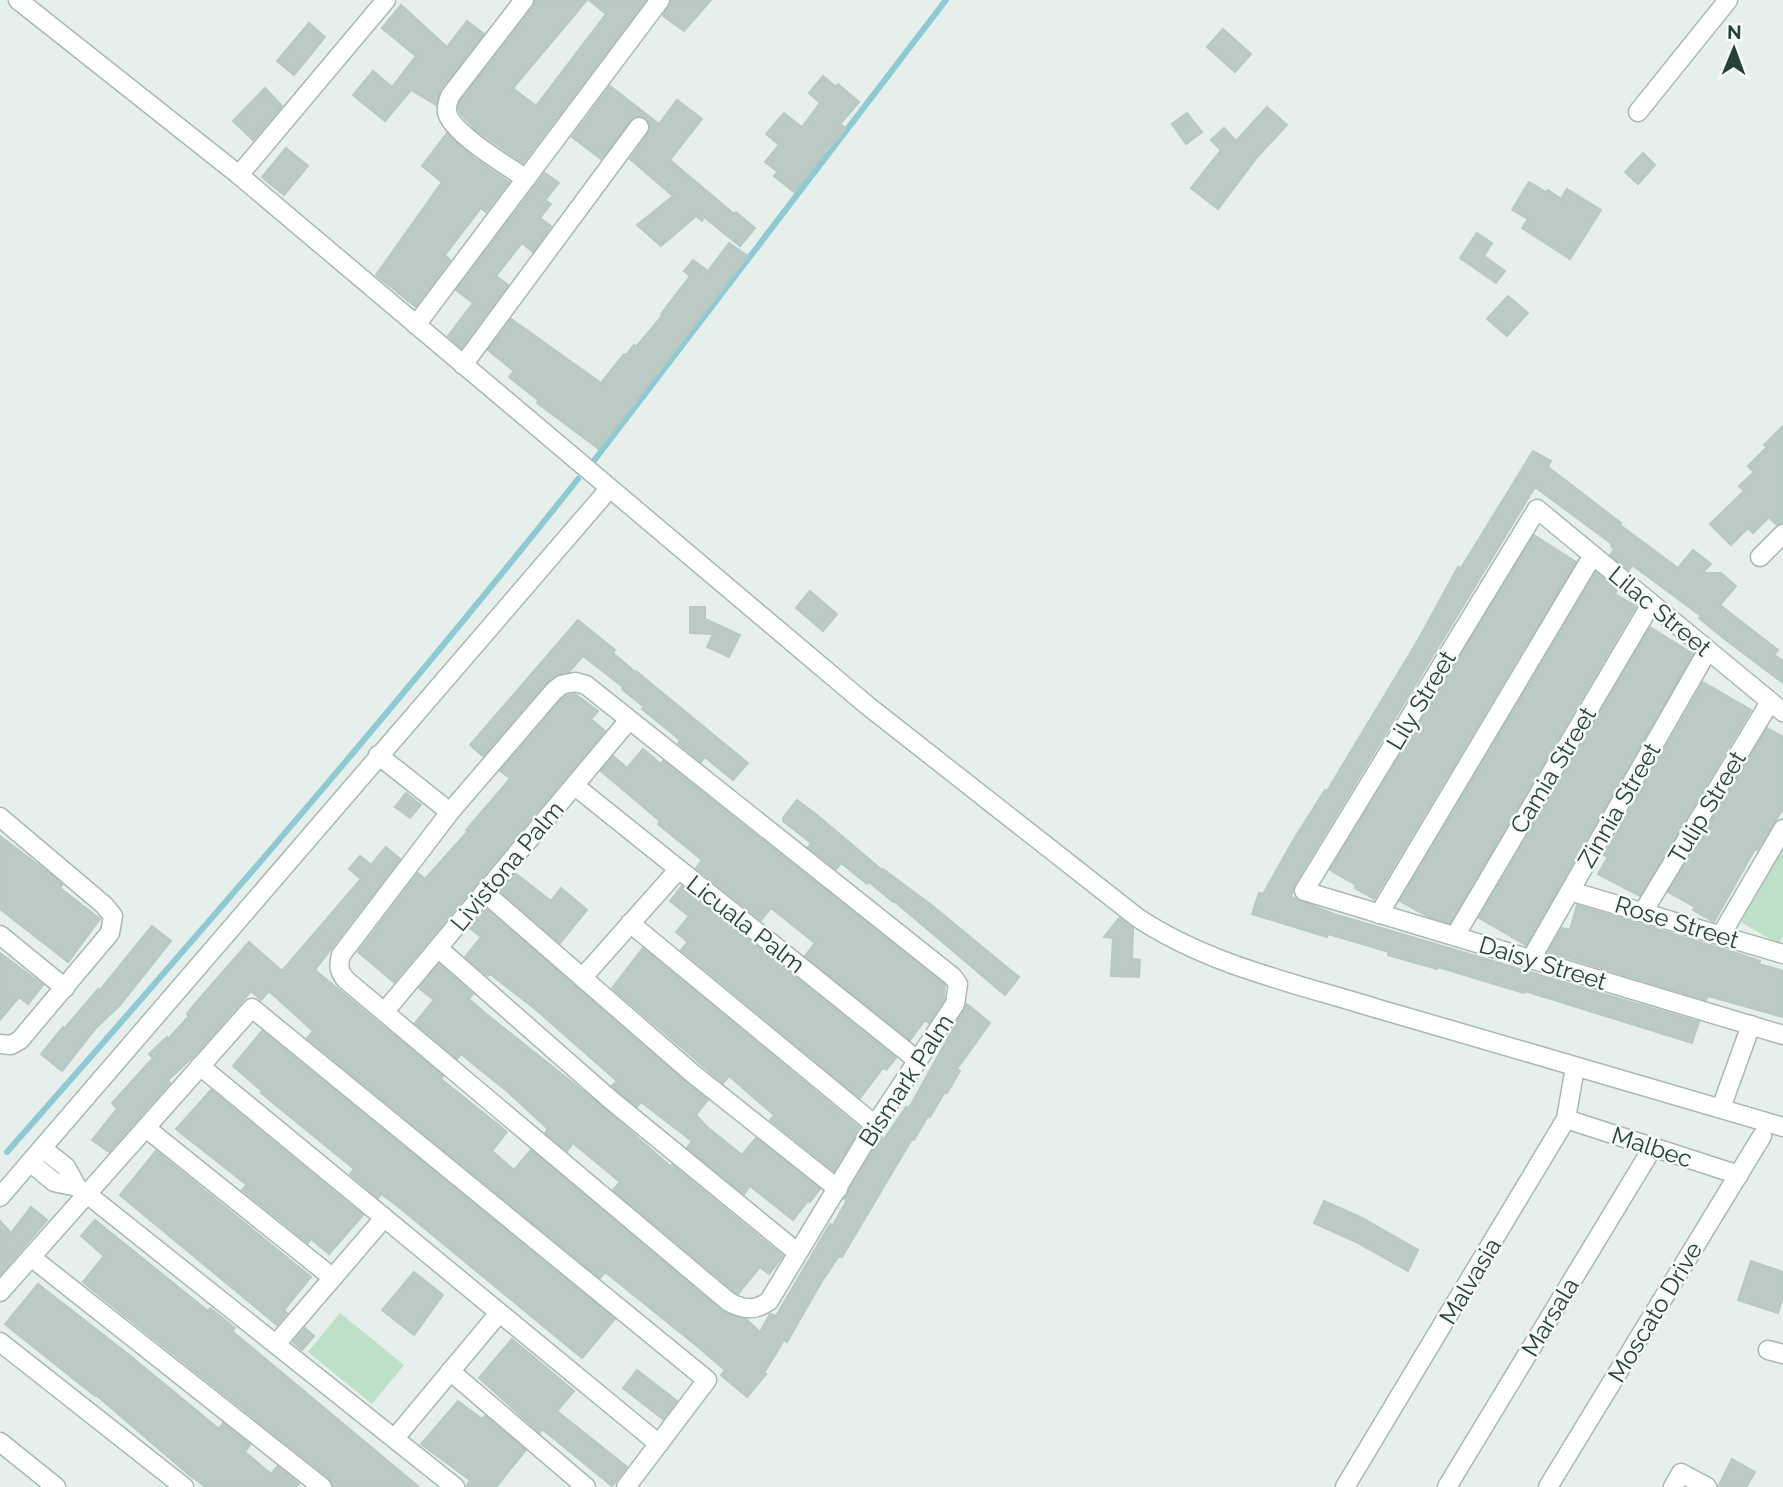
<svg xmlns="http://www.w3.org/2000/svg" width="1783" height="1487" viewBox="0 0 1783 1487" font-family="Raleway,sans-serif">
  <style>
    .green { fill: #bfe0c8 }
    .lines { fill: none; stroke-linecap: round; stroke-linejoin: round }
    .stream { stroke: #8ec9d4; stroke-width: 6 }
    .building { fill: #bbcac4; stroke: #b8c9c2; stroke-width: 2 }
    .minor-casing { stroke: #a8b8b2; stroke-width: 21 }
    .minor { stroke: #fff; stroke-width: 18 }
    .labels { text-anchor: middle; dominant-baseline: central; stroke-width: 5; stroke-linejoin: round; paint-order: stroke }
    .street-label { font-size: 24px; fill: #24423a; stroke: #f7fbf9 }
  </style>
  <rect width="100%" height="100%" fill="#e6efeb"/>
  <g class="green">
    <path d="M1783 849V936L1778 944 1741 922Z"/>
    <path d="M340 1313 404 1365 372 1404 308 1352Z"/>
  </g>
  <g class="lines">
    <g class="stream">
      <path d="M593 462 946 0"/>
      <path d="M7 1152C202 931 395 709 578 479"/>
    </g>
  </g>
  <g class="building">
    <path d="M535 0H587L513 88 536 106 606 14 589 0H646L523 163 476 130 461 114 458 108 460 101 533 7Z"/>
    <path d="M671 0H711L684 31 663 16Z"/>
    <path d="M401 5 447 47 467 21 484 34 441 89 436 105 411 90 385 121 353 95 373 71 392 87 416 56 382 28Z"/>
    <path d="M309 23 325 37 294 75 277 61Z"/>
    <path d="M1223 29 1251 54 1235 72 1207 47Z"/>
    <path d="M823 76 836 87 838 84 859 102 840 124 846 128 831 147 829 145 813 169 794 192 774 176 778 172 765 162 779 145 766 134 784 113 802 127 820 103 809 93Z"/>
    <path d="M610 86 659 124 677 100 702 119 670 160 734 214 736 212 755 228 740 246 704 217 702 221 696 216 661 246 637 225 673 196 630 159 648 133 649 122 641 116 634 117 601 159 572 137Z"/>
    <path d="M265 88 282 106 253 140 233 121Z"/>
    <path d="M1267 107 1287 125 1258 156 1218 209 1191 188 1221 150 1211 140 1224 128 1236 141Z"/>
    <path d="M1187 113 1202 132 1186 144 1172 124Z"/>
    <path d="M447 133 474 158 509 182 486 212 481 208 445 255 450 260 416 307 376 275 442 182 422 166Z"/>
    <path d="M286 148 308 166 284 195 262 177Z"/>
    <path d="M1643 153 1655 165 1638 184 1625 172Z"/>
    <path d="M545 173 559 183 545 200 551 204 540 218 551 226 533 252 522 243 496 276 508 285 461 348 448 336 473 303 456 290Z"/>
    <path d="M1529 182 1546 192 1548 190 1561 199 1567 189 1601 210 1570 259 1522 228 1528 219 1512 210Z"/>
    <path d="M1477 233 1492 243 1484 256 1505 271 1496 283 1460 258Z"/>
    <path d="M729 243 748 256 599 449 537 403 538 400 509 377 514 371 488 350 511 319 601 383 624 354 626 355 634 345 636 347 662 316 661 314 690 276 684 271 693 260 708 271Z"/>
    <path d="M1508 296 1528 313 1507 336 1487 319Z"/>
    <path d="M1783 426V523L1777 525 1769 517 1753 533 1748 528 1731 545 1710 524 1744 491 1739 486 1754 472 1748 466 1767 447 1764 445Z"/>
    <path d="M1533 451 1551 461 1548 467 1621 523 1620 525 1678 568 1693 550 1711 564 1702 573H1721L1736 586 1720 605 1778 650 1774 655 1783 661V683L1722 637 1699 618 1701 616 1632 565 1629 570 1610 555 1614 549 1611 546 1612 544 1535 487 1294 885 1291 897 1334 914 1699 1022 1692 1043 1525 991 1524 993 1438 967 1437 969 1388 955 1389 952 1328 934 1327 937 1304 930 1252 914 1259 893 1263 894 1294 839 1325 790 1327 791 1418 640 1458 567 1461 568Z"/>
    <path d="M1534 535 1576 562 1374 899 1355 888 1356 885 1330 870Z"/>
    <path d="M1596 572 1617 590 1615 594 1636 606 1450 923 1429 917 1400 901Z"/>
    <path d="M810 591 837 614 823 631 796 608Z"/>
    <path d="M690 607H705V619L740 635 729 657 707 647 713 634 690 633Z"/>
    <path d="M578 620 615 650 613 653 635 672 636 671 748 763 733 780 705 757 701 762 678 743 680 740 642 709 644 707 622 689 623 687 583 656 569 672 558 674 545 684 483 756 470 745Z"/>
    <path d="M1650 627 1693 654 1526 945 1479 918Z"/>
    <path d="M1703 682 1751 710 1640 896 1598 874 1608 857 1604 855Z"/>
    <path d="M575 694 598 711 591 719 605 731 394 982 358 952 418 873 425 879 468 831 466 830 504 786 510 778 500 771 561 700 566 696Z"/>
    <path d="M1767 728 1783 737V809L1757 850 1755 849 1714 922 1693 910 1695 907 1668 892Z"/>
    <path d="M643 749 661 764 663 761 945 985 944 1000 929 1023 925 1020 910 1040 805 956 815 943 771 908 761 920 696 868 702 860 658 824 660 821 601 771 613 756 627 768Z"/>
    <path d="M406 793 421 805 410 818 395 807Z"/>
    <path d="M797 800 817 815 882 870 883 869 934 907 1019 977 1005 995 894 901 893 902 869 882 867 884 841 863 836 869 808 847 811 843 783 821V818Z"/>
    <path d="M0 836 54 877 62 885 60 888 100 919 68 962 0 909Z"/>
    <path d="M386 847 400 859 315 970 443 1076 441 1079 507 1132 492 1151 514 1170 531 1150 722 1311 746 1319 760 1332 770 1314 776 1316 830 1224 833 1225 847 1200 844 1199 881 1137 884 1139 906 1107 909 1108 967 1004 990 1023 957 1069 960 1071 947 1093 945 1092 930 1117 928 1116 914 1140 912 1139 842 1257 839 1256 822 1281 787 1342 784 1340 764 1373 766 1374 747 1397 721 1375 725 1370 697 1346 605 1272 600 1278 307 1038 313 1031 269 991 261 1000 251 991 197 1053 168 1080 170 1083 109 1152 92 1140 117 1109 112 1103 153 1058 149 1054 167 1037 168 1039 189 1016 187 1014 193 1006 249 942 282 971 361 879 349 869 360 856 371 865Z"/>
    <path d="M515 873 551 901 561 888 587 910 560 943 500 891Z"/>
    <path d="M682 886 896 1058 886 1070 883 1068 860 1098 681 950 688 942 676 932 689 916 670 901Z"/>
    <path d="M1577 905 1733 952 1760 961 1759 964 1783 971V1017L1708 996 1706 1000 1548 952 1562 928 1570 930Z"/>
    <path d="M486 909 708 1100 696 1115 706 1126 742 1155 756 1138 820 1189 810 1202 808 1201 793 1220 750 1186 744 1194 687 1148 692 1141 641 1102 637 1107 612 1086 617 1081 534 1008 490 974 488 976 465 957 481 937 470 928Z"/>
    <path d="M1119 918 1133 928 1132 959 1140 960 1139 977 1111 976 1113 938 1104 937Z"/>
    <path d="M152 926 171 941 120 1005 96 1028 62 1071 41 1054 63 1027 64 1029 98 989 100 990Z"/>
    <path d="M643 948 860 1128 834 1171 770 1120 774 1115 729 1076 723 1083 612 988Z"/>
    <path d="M0 953 43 985 28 1004 19 997 0 1020Z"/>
    <path d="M439 964 473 994 469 999 490 1017 598 1103 670 1166 672 1165 783 1256 769 1274 760 1267 738 1294 735 1292 613 1190 620 1182 573 1143 567 1151 545 1133 548 1129 509 1093 461 1054 457 1059 415 1023 434 1000 419 988Z"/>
    <path d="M262 1031 615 1319 582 1358 395 1204 381 1194 378 1198 350 1174 354 1169 261 1093 262 1091 233 1066Z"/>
    <path d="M211 1090 363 1215 329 1254 311 1239 308 1243 242 1190 247 1185 176 1129Z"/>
    <path d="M156 1151 311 1277 284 1310 287 1313 277 1325 120 1195Z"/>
    <path d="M1324 1201 1362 1218 1418 1250 1408 1271 1356 1242 1314 1223Z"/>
    <path d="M31 1207 47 1220 0 1275V1221L11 1233Z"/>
    <path d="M95 1220 208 1311 210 1308 235 1328 232 1331 419 1487H333L329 1478 105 1300 83 1282 104 1256 81 1236Z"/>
    <path d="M1751 1261 1783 1272V1297L1778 1313 1738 1300Z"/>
    <path d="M414 1272 443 1295 414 1335 382 1310Z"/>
    <path d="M38 1284 128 1354 219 1429 223 1423 250 1445 245 1452 271 1474 278 1466 299 1484 296 1487H206L188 1474 96 1395 95 1396 5 1324Z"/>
    <path d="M305 1328 314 1336 302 1350 293 1342Z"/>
    <path d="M512 1339 574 1391 557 1411 627 1467 612 1486 542 1429 540 1433 479 1378Z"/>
    <path d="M637 1370 677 1401 663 1419 623 1388Z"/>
    <path d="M458 1401 482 1419 485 1416 526 1450 496 1487H466L470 1480 421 1444Z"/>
    <path d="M1732 1459 1755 1472 1746 1487H1718Z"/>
  </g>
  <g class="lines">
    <g class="minor-casing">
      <g id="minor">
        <path d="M18 0 239 175 868 706 1138 918C1209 965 1294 983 1375 1008 1511 1048 1647 1086 1783 1127"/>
        <path d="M524 0 450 96C448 102 446 106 447 112 451 133 508 166 526 179"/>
        <path d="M1638 112 1728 0"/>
        <path d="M239 175 386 0"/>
        <path d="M416 325 660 0"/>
        <path d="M463 365 639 127"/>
        <path d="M1760 557 1783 534"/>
        <path d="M575 682 586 685 953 977 958 984 955 1004 875 1125 769 1301C755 1311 744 1310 729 1302L346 980C339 972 338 966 341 955L450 812 553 692 561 685Z"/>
        <path d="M1783 712 1537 509 1304 891 1783 1035"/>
        <path d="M378 755 450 812"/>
        <path d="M575 786 917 1060"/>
        <path d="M0 817 104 905 113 916 110 933 20 1040 11 1045 0 1044"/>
        <path d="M1570 891 1783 954"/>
        <path d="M484 892 692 1073 838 1189"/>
        <path d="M1643 912 1770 702"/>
        <path d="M1379 914 1593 555"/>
        <path d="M630 923 875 1125"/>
        <path d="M0 935 65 988"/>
        <path d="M1721 935 1783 829"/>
        <path d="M1455 936 1651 604"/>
        <path d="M438 948 611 1100 798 1253"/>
        <path d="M1531 959 1708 650"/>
        <path d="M583 977 678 870"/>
        <path d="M385 1011 629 720"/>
        <path d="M200 1066 659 1444"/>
        <path d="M1721 1108 1751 1025"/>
        <path d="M1566 1119 1739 1175"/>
        <path d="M146 1128 333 1278"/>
        <path d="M42 1148 66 1167 77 1187"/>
        <path d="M30 1162 54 1182 77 1187 87 1194 455 1487"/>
        <path d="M0 1197 609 489"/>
        <path d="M31 1257 322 1487"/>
        <path d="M0 1292 252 1008 707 1380 626 1487"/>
        <path d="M0 1342 184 1487"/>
        <path d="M276 1344 384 1218"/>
        <path d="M1768 1350 1783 1354"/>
        <path d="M450 1371 586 1487"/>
        <path d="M395 1438 499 1313"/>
        <path d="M0 1442 56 1487"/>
        <path d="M1345 1487 1566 1119 1575 1067"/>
        <path d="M1447 1487 1653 1147"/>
        <path d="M1548 1487 1762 1136"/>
        <path d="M1673 1487 1681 1473 1707 1487"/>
      </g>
    </g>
    <use href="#minor" class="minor"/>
  </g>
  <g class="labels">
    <g class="street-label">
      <text transform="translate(1660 611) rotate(40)">Lilac Street</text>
      <text transform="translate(1421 700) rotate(-59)">Lily Street</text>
      <text transform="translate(1553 770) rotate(-59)">Camia Street</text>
      <text transform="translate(1619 805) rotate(-60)">Zinnia Street</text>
      <text transform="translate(1707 807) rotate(-59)">Tulip Street</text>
      <text transform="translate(507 866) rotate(-50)">Livistona Palm</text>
      <text transform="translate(1677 922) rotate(17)">Rose Street</text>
      <text transform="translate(746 924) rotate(38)">Licuala Palm</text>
      <text transform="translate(1543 963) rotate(17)">Daisy Street</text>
      <text transform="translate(906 1080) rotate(-57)">Bismark Palm</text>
      <text transform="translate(1652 1147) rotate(18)">Malbec</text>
      <text transform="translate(1470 1281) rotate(-59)">Malvasia</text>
      <text transform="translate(1655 1312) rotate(-59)">Moscato Drive</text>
      <text transform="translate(1550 1317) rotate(-59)">Marsala</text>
    </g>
  </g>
  <g transform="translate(1734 49) rotate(1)" stroke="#f7fbf9" stroke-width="5" paint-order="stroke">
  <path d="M0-5L12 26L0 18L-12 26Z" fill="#24423a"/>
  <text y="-10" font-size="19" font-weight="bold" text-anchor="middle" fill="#24423a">N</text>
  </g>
</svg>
